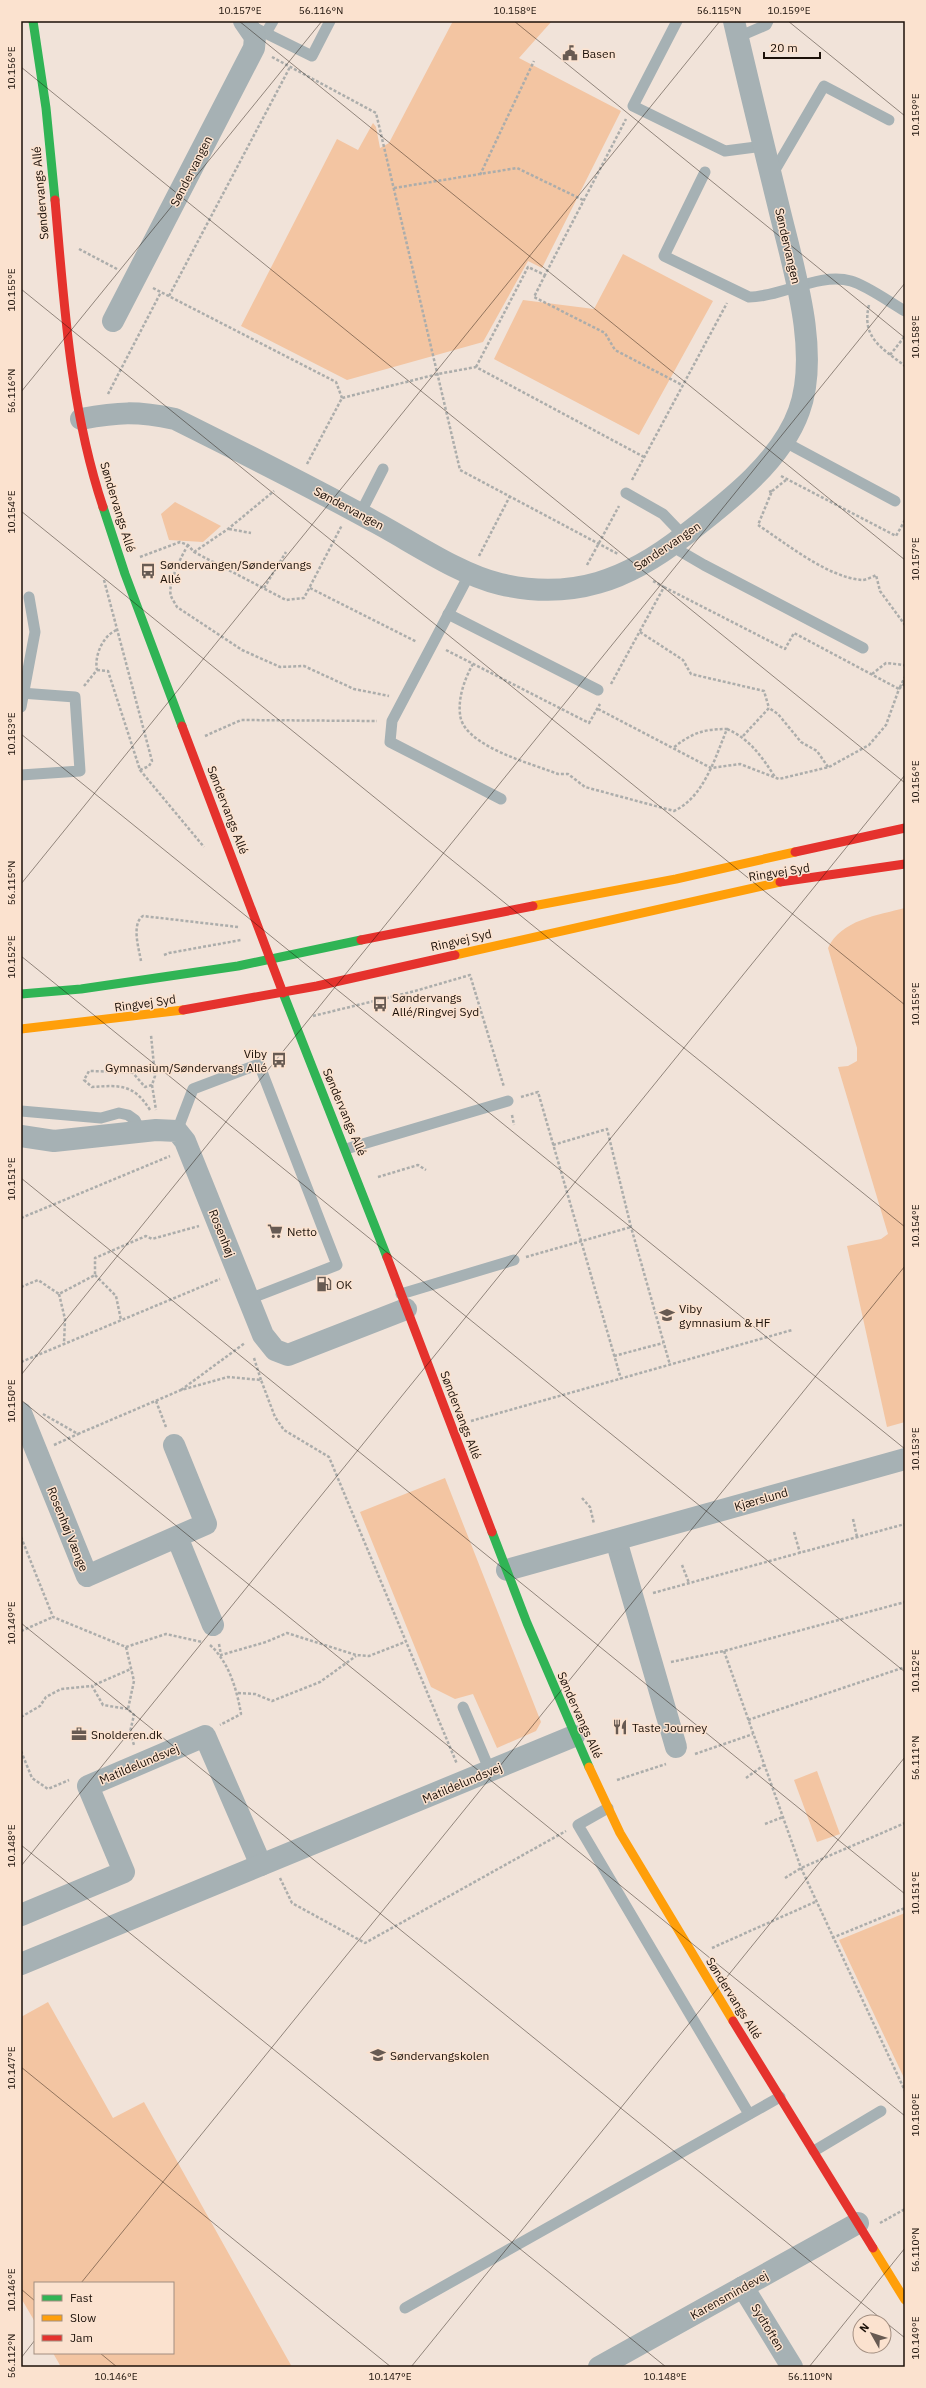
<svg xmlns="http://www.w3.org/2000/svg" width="926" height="2388" viewBox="0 0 926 2388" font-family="'IBM Plex Sans',sans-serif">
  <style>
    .green { fill: #f3c5a2 }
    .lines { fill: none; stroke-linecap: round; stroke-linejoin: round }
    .path { stroke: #acadab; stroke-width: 2.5; stroke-dasharray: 3 2; stroke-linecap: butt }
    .lane { stroke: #a6b1b4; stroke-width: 11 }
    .street { stroke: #a6b1b4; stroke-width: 22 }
    .fast { stroke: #30b455; stroke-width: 9 }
    .slow { stroke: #ff9f0a; stroke-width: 9 }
    .jam { stroke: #e5322d; stroke-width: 9 }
    .ticks { fill: none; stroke: #1c1109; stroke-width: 1; stroke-opacity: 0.45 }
    .labels { text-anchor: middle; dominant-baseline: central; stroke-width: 3; stroke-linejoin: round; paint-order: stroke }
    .poi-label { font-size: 12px; fill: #1c1109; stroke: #fbe2cf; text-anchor: start }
    .street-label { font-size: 12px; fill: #1c1109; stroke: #fbe2cf }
    .neatline { fill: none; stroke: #1c1109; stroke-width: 1.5 }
    .ticks-label { font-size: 10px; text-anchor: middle; fill: #1c1109 }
  </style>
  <rect width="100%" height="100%" fill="#f1e3d9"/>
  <g class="green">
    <path d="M453 21H552L519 58 621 111 542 268 528 261 483 342 347 380 241 326 337 139 358 150 373 123 376 127 380 148 389 143Z"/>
    <path d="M623 254 713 301 639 435 494 359 523 300 594 309Z"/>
    <path d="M175 502 221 526 203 542 169 540 161 514Z"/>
    <path d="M905 908V1422L887 1427 847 1246 881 1239 888 1234 838 1067 848 1066 857 1061V1048L828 948C841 920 878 915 905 908Z"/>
    <path d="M445 1478 541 1722 536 1731 497 1748 473 1694 455 1699 431 1687 360 1512Z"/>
    <path d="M817 1771 840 1834 817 1842 794 1780Z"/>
    <path d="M905 1913V2080L839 1940Z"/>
    <path d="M48 2002 113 2118 144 2102 292 2367H61L53 2353H173V2283H35V2322L21 2298V2017Z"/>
  </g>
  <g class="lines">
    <g class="path">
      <path d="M272 57 376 113 460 470 618 554"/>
      <path d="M480 175 534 61"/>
      <path d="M394 188 517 168 583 200"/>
      <path d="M79 249 117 269"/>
      <path d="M545 275 534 297 605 333 615 350 682 385"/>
      <path d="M153 288 336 382 342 398"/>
      <path d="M169 296 290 67"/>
      <path d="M869 305C861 338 882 348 905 366"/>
      <path d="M890 355 905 336"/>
      <path d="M476 367 528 267 545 275 626 119"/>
      <path d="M108 394 161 292"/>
      <path d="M307 464 342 398 438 374 476 367 644 457"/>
      <path d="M781 476 896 536 905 520"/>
      <path d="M632 480 727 303"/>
      <path d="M772 491 786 480"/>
      <path d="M769 492 772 491 758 525C787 544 827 577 862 580 866 580 872 577 876 575L880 591 905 625"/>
      <path d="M229 529 251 533"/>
      <path d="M188 545C182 555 167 584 171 596 172 599 175 603 177 607L242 650 280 667 304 666 354 689 389 696"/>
      <path d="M194 552 228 529 274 491"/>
      <path d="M479 556 510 496"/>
      <path d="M140 557 180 542 188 545 194 552 286 600 304 598 342 525"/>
      <path d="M587 565 619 506"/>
      <path d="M104 580 152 761 149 766 140 770"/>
      <path d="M664 587 785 649 794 633 899 689 905 677"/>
      <path d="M264 588 286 552"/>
      <path d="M310 588 417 642"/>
      <path d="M640 632 683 660 691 674 764 691 769 708"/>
      <path d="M446 650 589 723 600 704"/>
      <path d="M473 664C465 678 458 697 460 714 462 746 533 764 558 774H568L585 787 674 811C704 797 715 758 727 729 703 729 692 733 673 748"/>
      <path d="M97 670 108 671 140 770 204 847"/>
      <path d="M872 674 886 663 904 665 905 666"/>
      <path d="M611 684 664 587 653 581"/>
      <path d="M84 686 97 670C94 656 103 635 117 630"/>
      <path d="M598 709 711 768 740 764 779 779 829 767 869 745 886 725 899 689 905 683"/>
      <path d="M727 729C750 739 762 757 775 777"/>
      <path d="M205 736 241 720 377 721"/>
      <path d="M743 736 769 708 778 714 801 742 817 751 828 767"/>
      <path d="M164 955 169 953 241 940"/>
      <path d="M141 961C139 949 131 924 143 916L238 927"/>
      <path d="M313 1016 415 991 470 975 504 1087"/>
      <path d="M152 1085 156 1110"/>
      <path d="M521 1097 538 1092 621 1379"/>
      <path d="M150 1110C134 1084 120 1085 92 1087L84 1080 89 1071 128 1072 133 1073 145 1087 152 1085 155 1076 151 1035"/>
      <path d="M512 1115 514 1125"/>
      <path d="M553 1145 607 1129 631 1227 670 1365"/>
      <path d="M378 1177 418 1165 426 1170"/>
      <path d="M21 1218 170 1156"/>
      <path d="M526 1257 631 1227"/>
      <path d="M95 1275 116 1296 121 1320"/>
      <path d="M21 1287 38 1280 59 1294 95 1275V1258L146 1236 152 1239 199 1226"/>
      <path d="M59 1294 65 1319 64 1344"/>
      <path d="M614 1356 663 1343"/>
      <path d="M254 1358 261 1380"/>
      <path d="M21 1362 220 1279"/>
      <path d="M181 1390 245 1343"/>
      <path d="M156 1401 166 1427"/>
      <path d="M43 1414 78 1434 181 1390 228 1377 261 1380 275 1417 284 1430 329 1457 457 1764"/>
      <path d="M471 1421 792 1330"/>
      <path d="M54 1445 78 1434"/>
      <path d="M582 1498 590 1507 594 1524"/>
      <path d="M853 1519 857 1537"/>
      <path d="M794 1532 800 1553"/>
      <path d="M21 1537 53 1617 126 1647 166 1634 202 1642"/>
      <path d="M682 1565 689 1583"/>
      <path d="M653 1593 905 1524"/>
      <path d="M21 1631 53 1617"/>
      <path d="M219 1644 221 1655 266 1642 287 1633 356 1655 369 1656 405 1642"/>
      <path d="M210 1645C229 1662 237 1690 241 1714L220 1725"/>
      <path d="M126 1647 134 1681 128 1709 134 1715 130 1732 134 1745"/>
      <path d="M724 1651 801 1868 905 2091"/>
      <path d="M671 1662 724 1651 905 1602"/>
      <path d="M238 1693 255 1694 272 1701 320 1682 356 1656"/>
      <path d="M128 1709 103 1705 92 1686 131 1669"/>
      <path d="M21 1717 40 1706 46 1697 61 1689 92 1686"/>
      <path d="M748 1720 905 1667"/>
      <path d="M21 1751 32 1778 48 1789 69 1780"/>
      <path d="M695 1754 753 1734"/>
      <path d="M746 1778 764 1765"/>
      <path d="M617 1780 666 1764"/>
      <path d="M765 1824 783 1817"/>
      <path d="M280 1878 292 1903 365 1943 566 1831"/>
      <path d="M785 1878 801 1868 905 1823"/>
      <path d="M832 1938 905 1908"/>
      <path d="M712 1948 815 1902"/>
      <path d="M880 2223 905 2209"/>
    </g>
    <g class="lane">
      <path d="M677 21 633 106 725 151 764 146"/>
      <path d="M251 26 312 56 330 21"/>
      <path d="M266 33 273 21"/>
      <path d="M738 37 766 25 768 21"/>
      <path d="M705 172 664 256 749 297C781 297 819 272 851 281 866 285 891 303 905 311"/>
      <path d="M772 175 824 86 889 120"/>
      <path d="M783 441 895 501"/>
      <path d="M626 493 663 514 684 536"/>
      <path d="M360 514 383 469"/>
      <path d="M674 544 680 551 704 565 863 648"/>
      <path d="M470 573 392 721 390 742 501 799"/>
      <path d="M448 614 598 690"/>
      <path d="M21 693 75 697 80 771 21 775"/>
      <path d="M21 707 35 632 29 597"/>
      <path d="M21 1111 101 1118 119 1113 128 1115 135 1120 141 1132"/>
      <path d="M177 1131 193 1089 259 1064 337 1265 249 1299"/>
      <path d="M346 1149 508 1101"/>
      <path d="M401 1294 514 1260"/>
      <path d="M463 1707 490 1771"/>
      <path d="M608 1808 578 1825 749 2114"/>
      <path d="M814 2151 881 2111"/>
      <path d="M405 2308 780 2097"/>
    </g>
    <g class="street">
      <path d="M113 321 254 48 255 37 244 21"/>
      <path d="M81 419C119 412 136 411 175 419 241 452 308 485 373 521 411 541 458 574 500 584 572 601 628 580 685 535 726 503 781 462 799 411 821 351 792 264 778 204 763 143 748 82 734 21"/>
      <path d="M21 1136 54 1141 156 1130 177 1131 185 1141 263 1335 275 1350 288 1355 406 1309"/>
      <path d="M21 1413 87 1576 206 1524 174 1445"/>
      <path d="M177 1537 213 1625"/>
      <path d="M616 1540 676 1747"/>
      <path d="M507 1570 905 1459"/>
      <path d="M21 1915 124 1872 88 1786 205 1736 261 1865"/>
      <path d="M21 1964 574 1736"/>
      <path d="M743 2287 792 2367"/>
      <path d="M599 2367 858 2223"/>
    </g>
    <g class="fast">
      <path d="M33 21 46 108 55 200"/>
      <path d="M103 507 125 574 182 726"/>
      <path d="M283 993 387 1257"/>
      <path d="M21 994 81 989 238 966 361 940"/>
      <path d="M492 1532 527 1623 589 1767"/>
    </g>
    <g class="slow">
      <path d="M533 906 676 879 795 852"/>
      <path d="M455 955 780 882"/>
      <path d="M21 1029 183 1010"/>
      <path d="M589 1767 620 1833 733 2021"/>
      <path d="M873 2248 905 2300"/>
    </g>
    <g class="jam">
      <path d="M55 200C64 302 70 408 103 507"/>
      <path d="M182 726 283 993"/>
      <path d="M795 852 905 828"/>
      <path d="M780 882 905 864"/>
      <path d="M361 940 533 906"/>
      <path d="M183 1010 317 986 455 955"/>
      <path d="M387 1257 492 1532"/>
      <path d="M733 2021 873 2248"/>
    </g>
  </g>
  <path class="ticks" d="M239 21 905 560M514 21 905 338M788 21 905 116M21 67 905 783M21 289 905 1005M21 392 322 21M21 511 905 1227M21 734 905 1449M21 884 720 21M21 956 905 1672M21 1178 905 1894M21 1375 905 283M21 1400 905 2116M21 1623 905 2338M21 1845 666 2367M21 1866 905 775M21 2067 391 2367M81 2283 905 1266M21 2289 35 2301M100 2353 117 2367M21 2358 35 2340M411 2367 905 1757M809 2367 905 2248"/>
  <defs>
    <g id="civic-bare" transform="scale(1.2)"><path d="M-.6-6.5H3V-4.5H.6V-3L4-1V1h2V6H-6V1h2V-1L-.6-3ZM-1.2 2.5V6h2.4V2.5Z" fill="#675a52" stroke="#fbe2cf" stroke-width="2.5" paint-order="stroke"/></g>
    <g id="bus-bare" transform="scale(1.2)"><path d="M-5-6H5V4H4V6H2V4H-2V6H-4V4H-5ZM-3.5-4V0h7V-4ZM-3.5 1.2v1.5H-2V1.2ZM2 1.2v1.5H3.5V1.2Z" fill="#675a52" stroke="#fbe2cf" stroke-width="2.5" paint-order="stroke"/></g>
    <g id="supermarket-bare" transform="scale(1.2)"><path d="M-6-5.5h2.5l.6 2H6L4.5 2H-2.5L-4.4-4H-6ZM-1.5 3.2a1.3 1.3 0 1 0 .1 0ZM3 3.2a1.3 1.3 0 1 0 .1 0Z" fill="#675a52" stroke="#fbe2cf" stroke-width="2.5" paint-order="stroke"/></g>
    <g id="fuel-bare" transform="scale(1.2)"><path d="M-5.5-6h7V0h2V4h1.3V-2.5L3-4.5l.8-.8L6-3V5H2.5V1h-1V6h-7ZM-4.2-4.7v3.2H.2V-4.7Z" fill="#675a52" stroke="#fbe2cf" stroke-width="2.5" paint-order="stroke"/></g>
    <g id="university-bare" transform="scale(1.2)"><path d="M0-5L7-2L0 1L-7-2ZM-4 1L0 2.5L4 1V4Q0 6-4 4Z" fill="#675a52" stroke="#fbe2cf" stroke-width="2.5" paint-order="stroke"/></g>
    <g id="restaurant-bare" transform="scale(1.2)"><path d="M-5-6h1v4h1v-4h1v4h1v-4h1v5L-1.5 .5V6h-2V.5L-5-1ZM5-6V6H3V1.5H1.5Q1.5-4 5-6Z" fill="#675a52" stroke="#fbe2cf" stroke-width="2.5" paint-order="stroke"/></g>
    <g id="office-bare" transform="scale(1.2)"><path d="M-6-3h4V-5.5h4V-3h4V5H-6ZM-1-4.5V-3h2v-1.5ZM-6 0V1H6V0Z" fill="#675a52" stroke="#fbe2cf" stroke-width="2.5" paint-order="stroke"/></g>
    <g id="school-bare" transform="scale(1.2)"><path d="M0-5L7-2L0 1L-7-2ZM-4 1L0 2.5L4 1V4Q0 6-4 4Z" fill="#675a52" stroke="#fbe2cf" stroke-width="2.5" paint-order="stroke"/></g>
  </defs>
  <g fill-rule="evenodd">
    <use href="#civic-bare" x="570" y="53"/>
    <use href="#bus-bare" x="148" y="571"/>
    <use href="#bus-bare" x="380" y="1004"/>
    <use href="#bus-bare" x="279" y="1060"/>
    <use href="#supermarket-bare" x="275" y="1231"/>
    <use href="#fuel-bare" x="324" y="1284"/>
    <use href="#university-bare" x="667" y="1315"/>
    <use href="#restaurant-bare" x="620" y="1727"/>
    <use href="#office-bare" x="79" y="1734"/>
    <use href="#school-bare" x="378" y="2055"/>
  </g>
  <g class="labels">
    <g class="poi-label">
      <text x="582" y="53">Basen</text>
      <text x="160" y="564">Søndervangen/Søndervangs<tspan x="160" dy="14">Allé</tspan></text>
      <text x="392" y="997">Søndervangs<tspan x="392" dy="14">Allé/Ringvej Syd</tspan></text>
      <text x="267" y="1053" text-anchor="end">Viby<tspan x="267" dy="14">Gymnasium/Søndervangs Allé</tspan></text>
      <text x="287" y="1231">Netto</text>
      <text x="336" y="1284">OK</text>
      <text x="679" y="1308">Viby<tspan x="679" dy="14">gymnasium &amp; HF</tspan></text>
      <text x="632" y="1727">Taste Journey</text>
      <text x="91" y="1734">Snolderen.dk</text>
      <text x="390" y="2055">Søndervangskolen</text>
    </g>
    <g class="street-label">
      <text transform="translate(191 171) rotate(-63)">Søndervangen</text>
      <text transform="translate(40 193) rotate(-95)">Søndervangs Allé</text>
      <text transform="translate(788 246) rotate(77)">Søndervangen</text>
      <text transform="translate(118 507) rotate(73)">Søndervangs Allé</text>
      <text transform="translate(349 508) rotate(28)">Søndervangen</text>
      <text transform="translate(667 546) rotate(-34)">Søndervangen</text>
      <text transform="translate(228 810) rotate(69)">Søndervangs Allé</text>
      <text transform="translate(779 872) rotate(-9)">Ringvej Syd</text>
      <text transform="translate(461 940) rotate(-13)">Ringvej Syd</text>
      <text transform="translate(145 1003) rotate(-8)">Ringvej Syd</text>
      <text transform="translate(345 1112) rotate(67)">Søndervangs Allé</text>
      <text transform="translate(222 1233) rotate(68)">Rosenhøj</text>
      <text transform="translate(461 1415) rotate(69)">Søndervangs Allé</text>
      <text transform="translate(761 1499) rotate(-16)">Kjærslund</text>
      <text transform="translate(68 1529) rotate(68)">Rosenhøj Vænge</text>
      <text transform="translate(580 1715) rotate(66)">Søndervangs Allé</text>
      <text transform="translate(139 1764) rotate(-23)">Matildelundsvej</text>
      <text transform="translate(462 1783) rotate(-23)">Matildelundsvej</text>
      <text transform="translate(734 1998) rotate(58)">Søndervangs Allé</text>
      <text transform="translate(729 2295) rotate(-29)">Karensmindevej</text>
      <text transform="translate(768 2327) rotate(59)">Sydtoften</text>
    </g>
  </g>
  <rect width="926" height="2388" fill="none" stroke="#fbe2cf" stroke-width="44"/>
  <rect x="34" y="2282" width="140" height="72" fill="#fbe2cf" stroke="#a28e80"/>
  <rect x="42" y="2295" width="20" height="6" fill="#30b455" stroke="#a28e80"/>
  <text x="70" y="2302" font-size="12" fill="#1c1109">Fast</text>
  <rect x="42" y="2315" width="20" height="6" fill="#ff9f0a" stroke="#a28e80"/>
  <text x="70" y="2322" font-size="12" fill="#1c1109">Slow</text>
  <rect x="42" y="2335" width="20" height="6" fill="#e5322d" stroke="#a28e80"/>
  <text x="70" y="2342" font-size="12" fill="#1c1109">Jam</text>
  <g transform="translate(872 2334) rotate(309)"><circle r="19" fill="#fbe2cf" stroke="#a28e80"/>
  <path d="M0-3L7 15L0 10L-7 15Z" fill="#675a52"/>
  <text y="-6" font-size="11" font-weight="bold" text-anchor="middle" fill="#1c1109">N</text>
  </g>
  <path d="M764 52v6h56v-6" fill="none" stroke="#1c1109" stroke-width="2"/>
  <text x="770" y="52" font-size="12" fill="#1c1109" stroke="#fbe2cf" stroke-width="3" paint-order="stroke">20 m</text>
  <rect x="22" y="22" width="882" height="2344" class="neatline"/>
  <g class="ticks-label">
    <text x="240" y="14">10.157°E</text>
    <text x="321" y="14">56.116°N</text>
    <text x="515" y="14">10.158°E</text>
    <text x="719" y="14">56.115°N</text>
    <text x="789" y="14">10.159°E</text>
    <text transform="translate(11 68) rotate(-90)" y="4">10.156°E</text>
    <text transform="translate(915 115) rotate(-90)" y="4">10.159°E</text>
    <text transform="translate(11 290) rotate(-90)" y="4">10.155°E</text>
    <text transform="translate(915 337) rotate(-90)" y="4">10.158°E</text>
    <text transform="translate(11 391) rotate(-90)" y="4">56.116°N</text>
    <text transform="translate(11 512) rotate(-90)" y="4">10.154°E</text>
    <text transform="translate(915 559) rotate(-90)" y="4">10.157°E</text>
    <text transform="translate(11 734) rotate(-90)" y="4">10.153°E</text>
    <text transform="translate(915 782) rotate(-90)" y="4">10.156°E</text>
    <text transform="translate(11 883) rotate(-90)" y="4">56.115°N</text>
    <text transform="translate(11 957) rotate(-90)" y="4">10.152°E</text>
    <text transform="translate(915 1004) rotate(-90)" y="4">10.155°E</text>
    <text transform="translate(11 1179) rotate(-90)" y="4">10.151°E</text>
    <text transform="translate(915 1226) rotate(-90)" y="4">10.154°E</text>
    <text transform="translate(11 1401) rotate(-90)" y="4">10.150°E</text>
    <text transform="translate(915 1449) rotate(-90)" y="4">10.153°E</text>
    <text transform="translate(11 1623) rotate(-90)" y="4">10.149°E</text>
    <text transform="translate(915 1671) rotate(-90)" y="4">10.152°E</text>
    <text transform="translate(915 1758) rotate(-90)" y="4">56.111°N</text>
    <text transform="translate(11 1846) rotate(-90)" y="4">10.148°E</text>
    <text transform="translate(915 1893) rotate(-90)" y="4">10.151°E</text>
    <text transform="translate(11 2068) rotate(-90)" y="4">10.147°E</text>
    <text transform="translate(915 2115) rotate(-90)" y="4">10.150°E</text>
    <text transform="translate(915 2250) rotate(-90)" y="4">56.110°N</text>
    <text transform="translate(11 2290) rotate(-90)" y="4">10.146°E</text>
    <text transform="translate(915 2338) rotate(-90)" y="4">10.149°E</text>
    <text transform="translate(11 2356) rotate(-90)" y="4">56.112°N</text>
    <text x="116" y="2380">10.146°E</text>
    <text x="390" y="2380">10.147°E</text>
    <text x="665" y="2380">10.148°E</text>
    <text x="810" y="2380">56.110°N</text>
  </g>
</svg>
